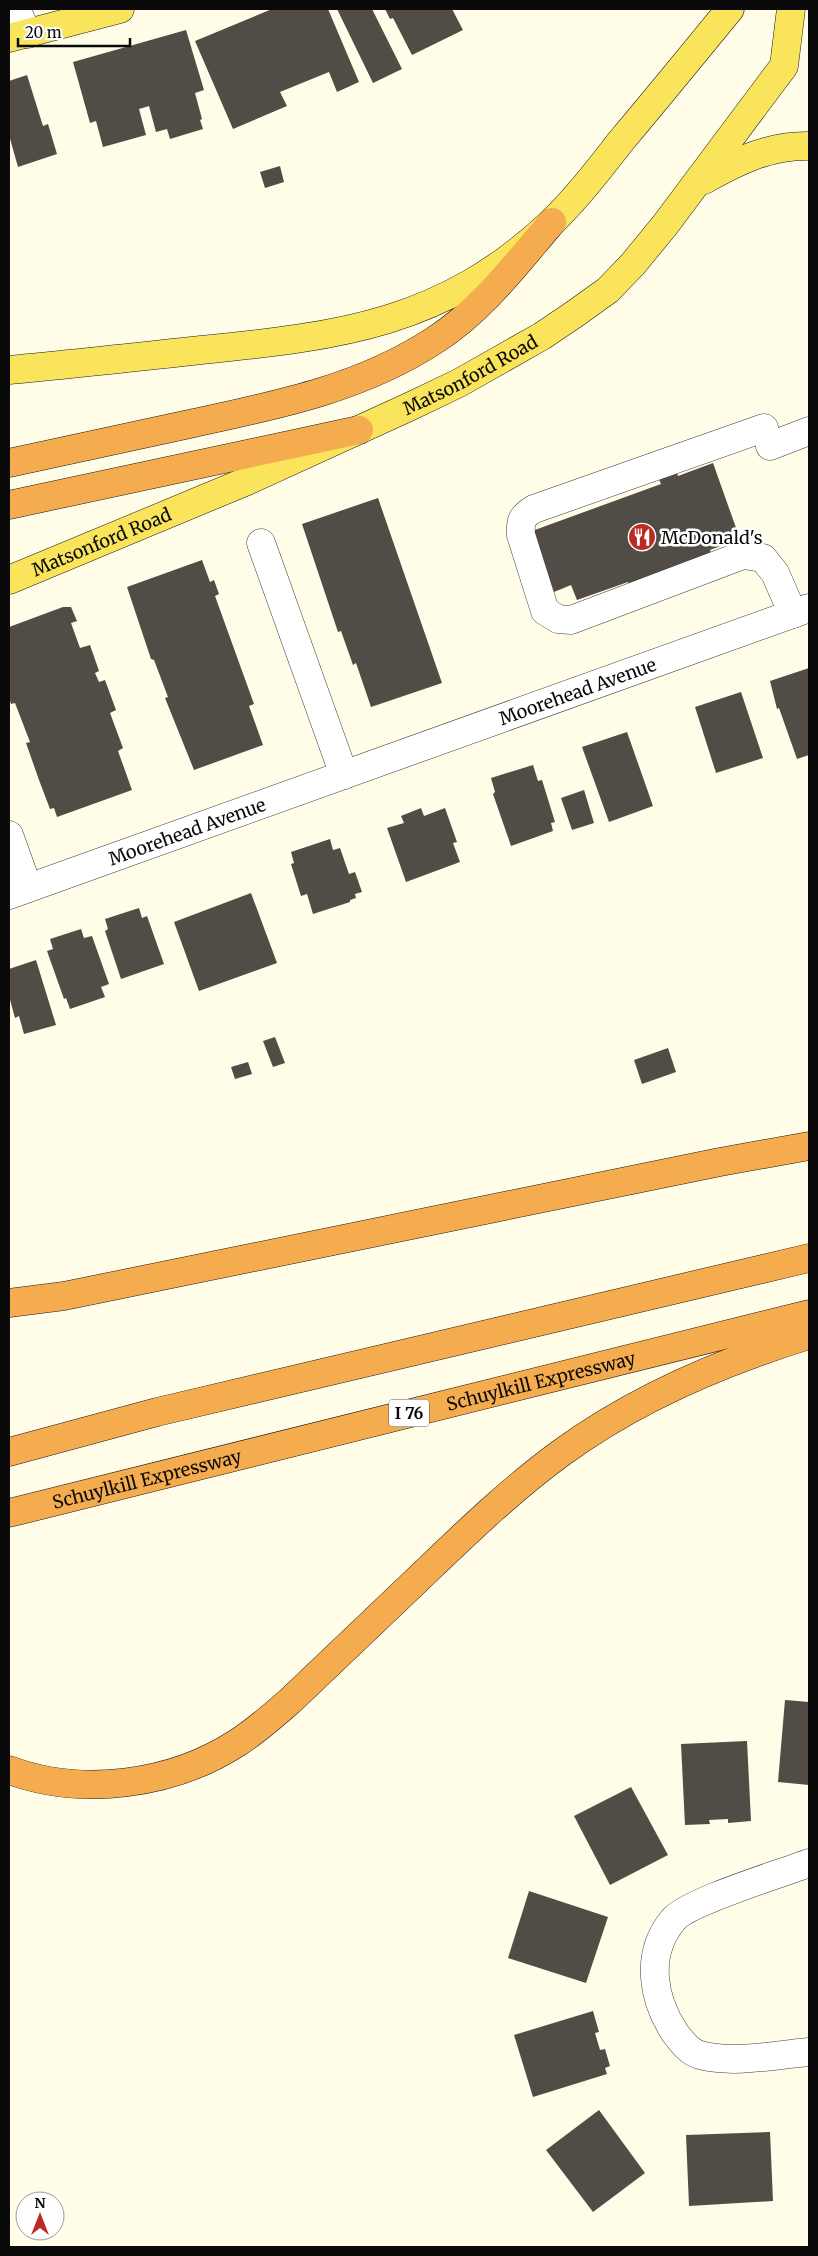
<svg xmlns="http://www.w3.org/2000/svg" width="818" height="2256" viewBox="0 0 818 2256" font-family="Merriweather,serif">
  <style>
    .building { fill: #524c46 }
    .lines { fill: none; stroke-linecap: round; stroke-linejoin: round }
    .minor-casing { stroke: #3d3d3d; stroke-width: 29 }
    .major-casing { stroke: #1b1b1b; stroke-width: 29 }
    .highway-casing { stroke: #1b1b1b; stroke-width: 29 }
    .minor { stroke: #fff; stroke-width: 28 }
    .major { stroke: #f9e45c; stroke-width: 28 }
    .highway { stroke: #f5ac4e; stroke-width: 28 }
    .labels { text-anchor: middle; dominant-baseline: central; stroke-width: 5; stroke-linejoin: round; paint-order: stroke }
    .shield { fill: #fff; stroke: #545454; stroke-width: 1 }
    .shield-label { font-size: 16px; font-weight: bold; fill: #0a0a0a }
    .street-label { font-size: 18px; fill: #0a0a0a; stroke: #fff }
    .poi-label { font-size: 18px; fill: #0a0a0a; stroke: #fff; text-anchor: start }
  </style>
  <rect width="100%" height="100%" fill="#fffde7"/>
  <g class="building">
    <path d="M272 9H328L359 82 337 92 329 72 280 92 287 106 233 129 195 41Z"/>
    <path d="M337 9H372L402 69 373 83Z"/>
    <path d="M385 9H452L463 30 412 55 393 18 390 19Z"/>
    <path d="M186 30 204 90 195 93 202 119 200 120 203 129 170 139 167 129 156 132 149 106 139 109 146 135 103 147 96 121 90 123 73 62Z"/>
    <path d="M27 75 43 126 48 124 57 154 18 167 9 135V81Z"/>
    <path d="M280 166 284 182 265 188 260 172Z"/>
    <path d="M713 463 740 539 710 550 713 559 631 589 628 582 577 600 571 585 554 592 532 531 661 484 656 473 675 466 678 476Z"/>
    <path d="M378 498 442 683 371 707 356 663 353 665 341 631 338 632 302 524Z"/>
    <path d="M202 560 210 582 214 580 219 594 215 596 254 704 249 706 263 745 194 770 165 698 168 697 154 660 151 659 127 587Z"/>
    <path d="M63 607H71L77 621 71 623 80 648 90 645 99 671 95 673 99 682 105 680 116 710 110 713 123 748 118 751 132 790 57 817 54 808 50 809 39 780 26 743 30 742 15 703 11 704 9 697V627Z"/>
    <path d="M809 668V755L797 759 779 708 777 709 770 681Z"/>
    <path d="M741 692 763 758 716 773 695 707Z"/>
    <path d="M627 732 653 806 609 822 582 747Z"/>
    <path d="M533 765 538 781 542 780 555 822 551 823 553 831 511 846 493 794 495 792 491 778Z"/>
    <path d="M584 790 594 823 572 830 561 798Z"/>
    <path d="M421 808 424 816 445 808 457 842 453 843 460 862 406 882 387 828 404 823 401 816Z"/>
    <path d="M330 839 333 850 340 848 349 874 355 872 362 892 355 894 356 898 350 900V902L313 914 307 894 301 896 291 864 294 863 291 852Z"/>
    <path d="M251 893 277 963 199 991 174 922Z"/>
    <path d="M139 908 142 918 147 916 164 964 121 979 105 931 108 929 105 919Z"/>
    <path d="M81 929 84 938 92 936 109 984 101 987 105 997 70 1009 66 998 64 999 47 951 53 949 50 939Z"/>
    <path d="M36 960 56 1025 24 1034 19 1016 15 1018 9 996V969Z"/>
    <path d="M275 1037 285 1063 273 1067 263 1041Z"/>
    <path d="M668 1048 676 1072 642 1084 634 1060Z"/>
    <path d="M248 1062 252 1074 235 1079 231 1067Z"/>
    <path d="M785 1700 809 1702V1785L778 1782Z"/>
    <path d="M747 1741 751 1821 728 1823V1819L709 1820 710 1824 685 1825 681 1744Z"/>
    <path d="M631 1787 668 1855 610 1885 574 1816Z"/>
    <path d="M529 1891 608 1917 586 1983 508 1958Z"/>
    <path d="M593 2011 599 2032 595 2033 600 2050 605 2049 610 2066 605 2068 607 2074 533 2097 514 2035Z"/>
    <path d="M599 2110 645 2173 593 2212 546 2150Z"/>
    <path d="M770 2132 773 2201 689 2206 686 2135Z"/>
  </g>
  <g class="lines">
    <g class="minor-casing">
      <g id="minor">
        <path d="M16 9 28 34"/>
        <path d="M764 428 534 509C522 516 520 521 521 535L545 611 558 619 571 620 743 555 763 558 775 573 793 614"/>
        <path d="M770 446 809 431"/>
        <path d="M261 543 344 775"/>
        <path d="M9 835 28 888"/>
        <path id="s1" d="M9 895 809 608"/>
        <path d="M809 1863C783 1873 687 1902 673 1920 645 1954 652 1998 675 2033 681 2041 689 2052 700 2055 734 2064 774 2055 809 2052"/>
      </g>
    </g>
    <g class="major-casing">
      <g id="major">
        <path d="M9 38 120 9"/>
        <path d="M704 180C737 161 770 145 809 146"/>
        <path d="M9 370C73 364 137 357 201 350 341 336 443 324 551 223 577 198 599 169 621 141 658 97 694 53 730 9"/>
        <path id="s2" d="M9 580 247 481 411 406 459 383 542 336 576 313 608 290 633 264 665 225 784 66 791 9"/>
      </g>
    </g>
    <g class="highway-casing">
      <g id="highway">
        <path d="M9 463C70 450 132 437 194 423 278 405 362 388 435 340 482 310 516 264 552 222"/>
        <path d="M9 505 359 430"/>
        <path d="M9 1303 64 1296 720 1162 809 1146"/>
        <path d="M9 1452 157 1412 809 1258"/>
        <path id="s3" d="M9 1513 809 1314"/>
        <path d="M9 1770C82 1797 172 1785 237 1743 256 1731 274 1715 291 1700 333 1660 375 1620 417 1580 463 1536 509 1491 561 1453 636 1398 721 1362 809 1335"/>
      </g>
    </g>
    <use href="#minor" class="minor"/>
    <use href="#major" class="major"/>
    <use href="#highway" class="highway"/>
  </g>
  <defs>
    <g id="restaurant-disc" transform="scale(1.4375)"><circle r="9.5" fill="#b92c23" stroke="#fff"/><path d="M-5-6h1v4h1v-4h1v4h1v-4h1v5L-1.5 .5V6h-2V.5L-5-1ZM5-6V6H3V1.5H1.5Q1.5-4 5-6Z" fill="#fff"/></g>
  </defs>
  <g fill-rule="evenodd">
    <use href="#restaurant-disc" x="642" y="537"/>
  </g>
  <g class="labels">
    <rect class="shield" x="389" y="1399.5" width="40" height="27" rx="4"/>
    <g class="shield-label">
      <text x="409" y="1413">I 76</text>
    </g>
    <g class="street-label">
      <text stroke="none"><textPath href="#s2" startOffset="505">Matsonford Road</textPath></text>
      <text stroke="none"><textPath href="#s2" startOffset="100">Matsonford Road</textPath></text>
      <text stroke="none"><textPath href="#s1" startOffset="604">Moorehead Avenue</textPath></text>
      <text stroke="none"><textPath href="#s1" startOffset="189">Moorehead Avenue</textPath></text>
      <text stroke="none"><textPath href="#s3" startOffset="548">Schuylkill Expressway</textPath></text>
      <text stroke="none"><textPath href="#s3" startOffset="142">Schuylkill Expressway</textPath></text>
    </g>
    <g class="poi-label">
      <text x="661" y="537">McDonald's</text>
    </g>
  </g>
  <rect width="818" height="2256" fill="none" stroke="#0a0a0a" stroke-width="20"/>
  <g transform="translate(40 2216)"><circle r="24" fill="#ffffff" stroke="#9d9d9d"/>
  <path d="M0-4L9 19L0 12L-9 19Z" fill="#b92c23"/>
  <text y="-8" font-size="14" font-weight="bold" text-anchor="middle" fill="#0a0a0a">N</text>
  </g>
  <path d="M18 38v8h112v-8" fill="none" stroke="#0a0a0a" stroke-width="2.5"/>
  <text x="25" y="38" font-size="15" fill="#0a0a0a" stroke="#ffffff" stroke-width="4" paint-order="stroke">20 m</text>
</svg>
